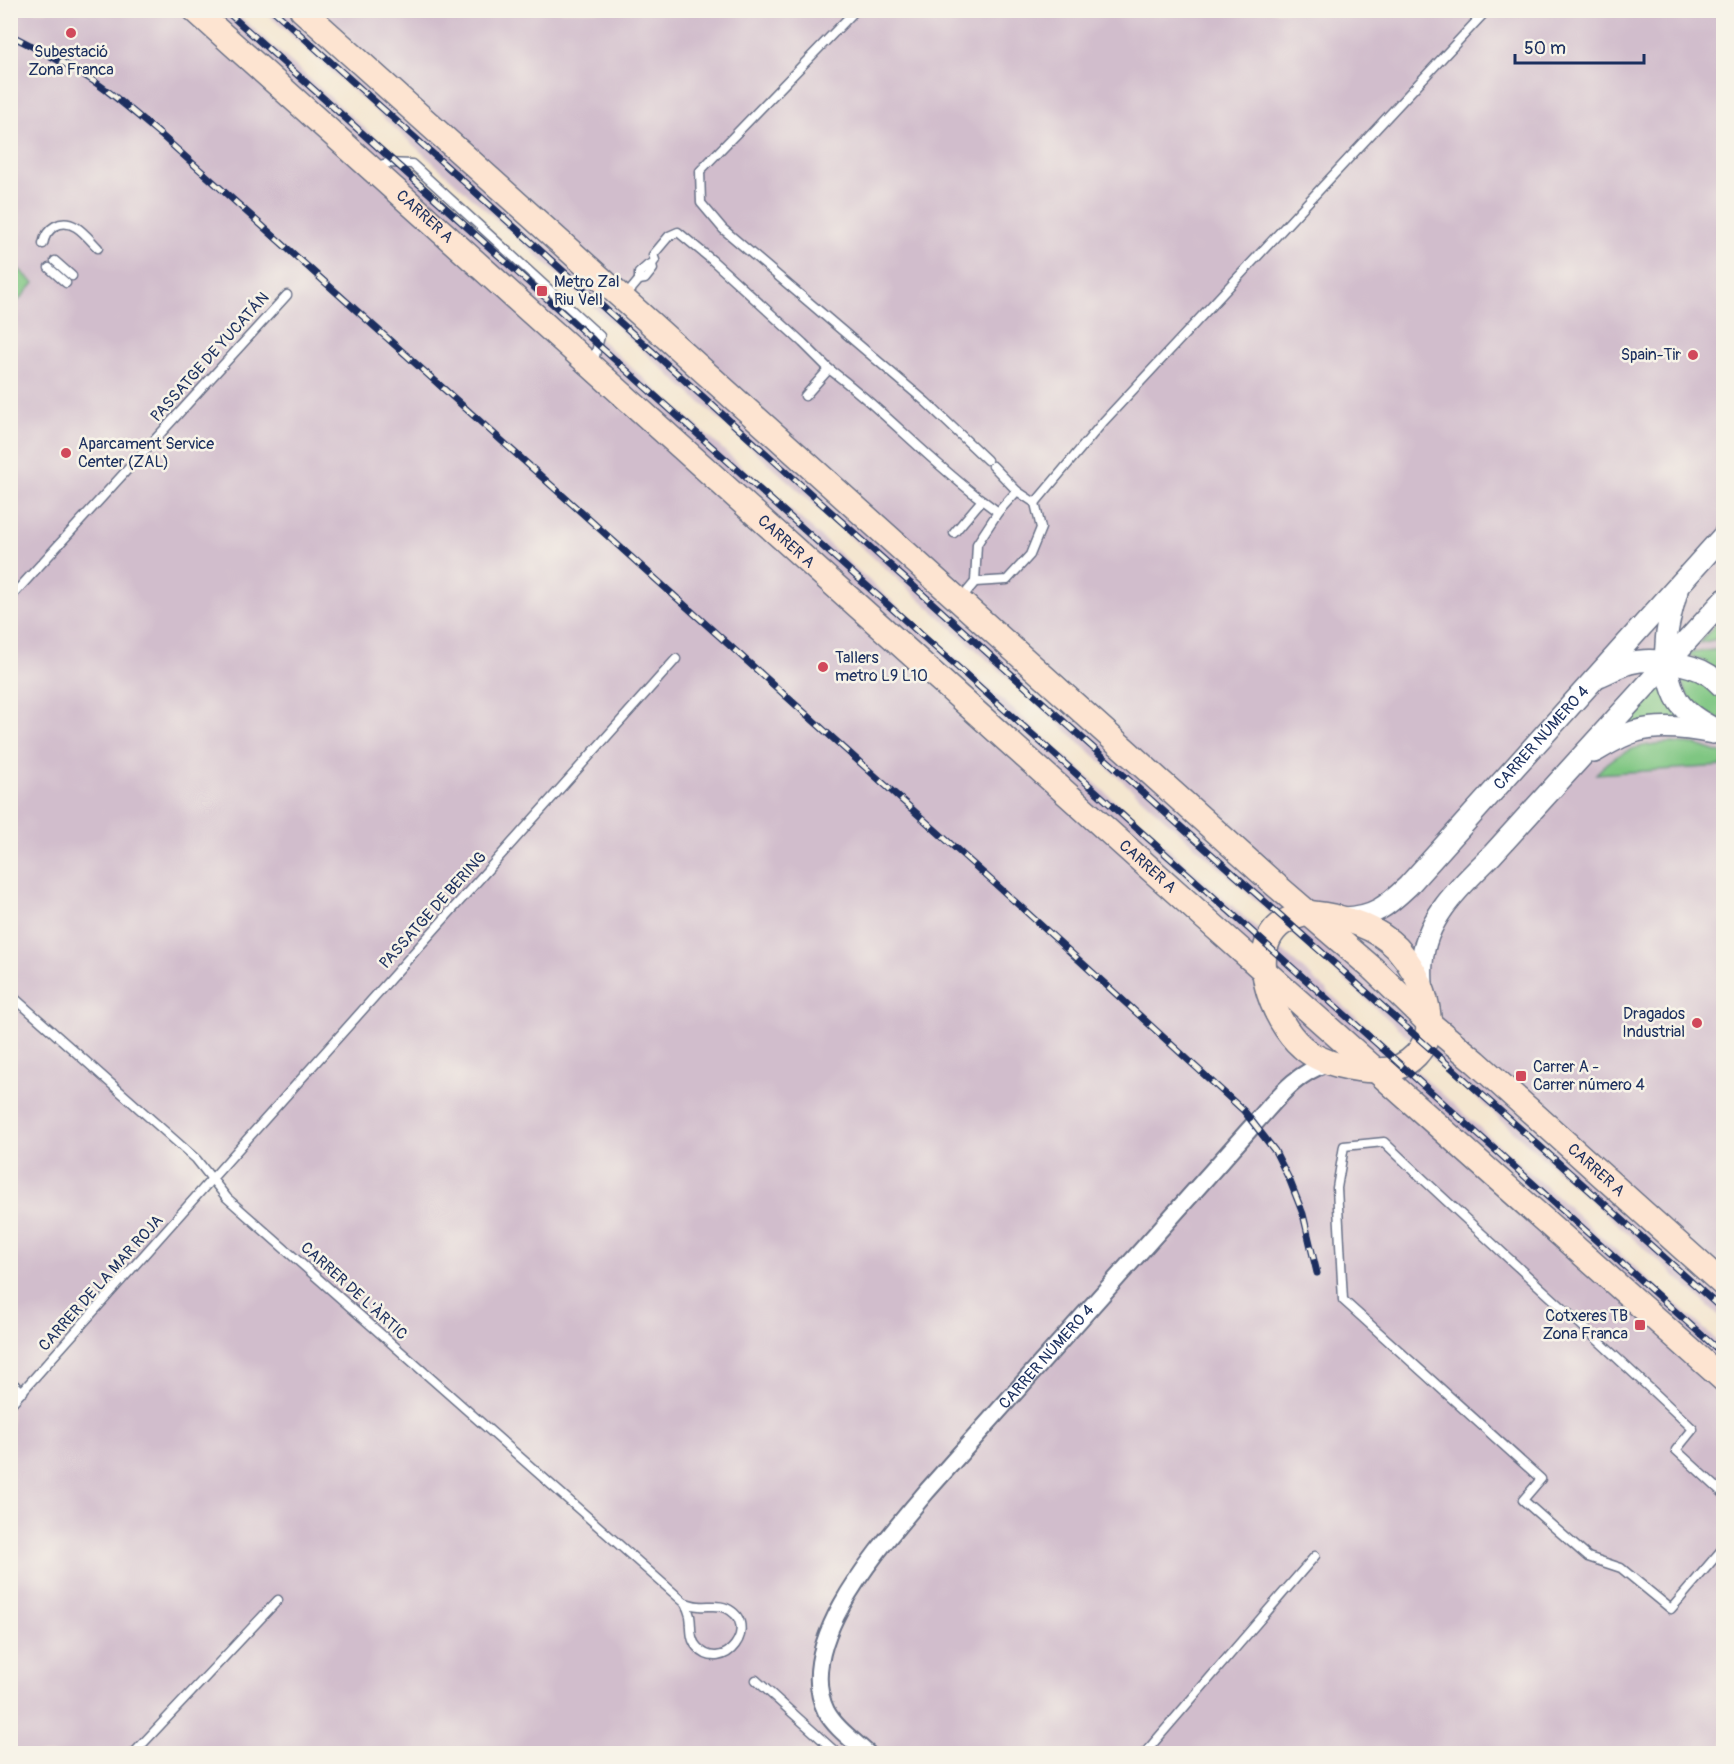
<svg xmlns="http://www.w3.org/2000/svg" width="1734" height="1764" viewBox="0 0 1734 1764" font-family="Pangolin,sans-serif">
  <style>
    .industrial { fill: #d1bdcc }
    .green { fill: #7fc682; stroke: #4d7a70; stroke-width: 1.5 }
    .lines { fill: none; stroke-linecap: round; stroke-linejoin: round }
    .service-casing { stroke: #676f86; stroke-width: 11 }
    .minor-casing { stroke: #676f86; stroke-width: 20 }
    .tertiary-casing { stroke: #676f86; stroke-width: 24 }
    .secondary-casing { stroke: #676f86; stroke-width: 27 }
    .service { stroke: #fff; stroke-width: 8 }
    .minor { stroke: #fff; stroke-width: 16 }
    .tertiary { stroke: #fff; stroke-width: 21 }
    .secondary { stroke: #fde4d1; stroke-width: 24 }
    .rail-casing { stroke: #1b2f5e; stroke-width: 7 }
    .rail { stroke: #f7f3e8; stroke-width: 4.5; stroke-dasharray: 14; stroke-linecap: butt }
    .poi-dot { fill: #d1495b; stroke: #f7f3e8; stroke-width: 2 }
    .labels { text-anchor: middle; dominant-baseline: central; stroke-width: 5; stroke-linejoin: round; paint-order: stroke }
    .poi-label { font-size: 16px; fill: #1b2f5e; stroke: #f7f3e8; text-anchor: start }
    .street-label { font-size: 16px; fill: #1b2f5e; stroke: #f7f3e8 }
  </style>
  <rect width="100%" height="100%" fill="#f7f3e8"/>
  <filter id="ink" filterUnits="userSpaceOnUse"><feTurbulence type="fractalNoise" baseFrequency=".0167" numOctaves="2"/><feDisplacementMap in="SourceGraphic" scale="12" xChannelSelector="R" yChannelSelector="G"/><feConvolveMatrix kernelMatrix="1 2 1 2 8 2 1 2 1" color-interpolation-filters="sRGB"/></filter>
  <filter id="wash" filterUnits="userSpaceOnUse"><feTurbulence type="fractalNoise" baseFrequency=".008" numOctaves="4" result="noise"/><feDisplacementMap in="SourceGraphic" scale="24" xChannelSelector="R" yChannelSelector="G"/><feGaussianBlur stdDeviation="1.35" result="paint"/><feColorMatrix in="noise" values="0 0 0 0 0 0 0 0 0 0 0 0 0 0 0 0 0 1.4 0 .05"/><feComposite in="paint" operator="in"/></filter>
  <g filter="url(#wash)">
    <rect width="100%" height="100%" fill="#f4e6d0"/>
    <g class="industrial">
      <path d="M11 11H234L1723 1346V1753L11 1754Z"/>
      <path d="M264 11H1723V1319L1195 846Z"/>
    </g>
    <g class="green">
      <path d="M11 262 34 283 17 302 11 296Z"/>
      <path d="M1723 616 1722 638 1699 643Z"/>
      <path d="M1722 649 1723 676 1701 660 1688 655 1690 653Z"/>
      <path d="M1678 673 1694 676 1716 691 1723 703V721C1693 707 1690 705 1678 673Z"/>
      <path d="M1661 686 1689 721 1623 728Z"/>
      <path d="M1671 743 1697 745 1723 754V766L1596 774C1618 750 1639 744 1671 743Z"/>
    </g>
  </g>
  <g filter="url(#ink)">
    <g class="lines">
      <g class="service-casing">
        <g id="service">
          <path d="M856 10 700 171 701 203 723 229 926 402 987 460"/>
          <path d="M374 167 387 163 412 164 600 336 593 364"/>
          <path d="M43 244C46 228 61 218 76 227 84 232 91 241 98 248"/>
          <path d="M55 261 72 276"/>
          <path d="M49 268 66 283"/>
          <path d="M639 280V273L648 265 652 264"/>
          <path d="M624 298 639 280 645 279 653 269 652 264 655 260 653 255 669 236 678 232 712 260 803 343 829 369"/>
          <path d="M805 396 829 369C883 409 928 460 982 500L954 533"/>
          <path d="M993 466 1017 491 1035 503 1104 421 1487 10"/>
          <path d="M982 500 998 512"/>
          <path d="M975 582 1007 580 1030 555 1041 528 1035 503"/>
          <path d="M10 598 287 295"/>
          <path d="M960 600 975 582 977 544 998 512 1017 491"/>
          <path d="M10 994 196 1159 227 1198 685 1603"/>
          <path d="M10 1381 23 1392"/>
          <path d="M10 1405 676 659"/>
          <path d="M1724 1494 1676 1450 1693 1429C1591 1332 1485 1239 1384 1142L1344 1146 1337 1188 1343 1300 1541 1479 1523 1500 1588 1557 1621 1568 1671 1609 1724 1547"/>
          <path d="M685 1603C690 1604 694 1606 699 1606 708 1607 717 1604 726 1608 762 1624 724 1677 697 1647 689 1638 692 1627 690 1616 689 1612 687 1607 685 1603Z"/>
          <path d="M756 1680 838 1754"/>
          <path d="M133 1754 278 1600"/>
          <path d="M1144 1754 1315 1556"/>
        </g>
      </g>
      <g class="minor-casing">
        <g id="minor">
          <path id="s1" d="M868 1754C854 1741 835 1728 826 1711 792 1641 886 1541 927 1491L1255 1123C1278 1098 1294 1074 1328 1063"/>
        </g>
      </g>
      <g class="tertiary-casing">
        <g id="tertiary">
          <path d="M1677 591C1668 622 1660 652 1671 684 1673 691 1676 699 1681 705 1692 718 1709 726 1724 734"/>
          <path d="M1599 676C1609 672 1620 666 1630 663 1651 657 1691 663 1709 675 1715 679 1719 684 1724 688"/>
          <path d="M1594 752C1608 744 1622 735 1637 731 1661 724 1689 728 1713 733"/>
          <path id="s2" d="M1344 918C1374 917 1387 906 1408 886L1724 535"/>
          <path d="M1422 987C1422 979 1421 971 1422 963 1425 917 1462 885 1492 855L1724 600"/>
        </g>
      </g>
      <g class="secondary-casing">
        <g id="secondary">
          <path id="s3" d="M195 10 1216 928 1724 1380"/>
          <path id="s4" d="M302 10 1271 881 1372 968 1429 1023 1476 1062 1724 1285"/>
          <path d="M1310 913C1341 916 1374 925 1397 948 1420 974 1444 1026 1416 1055 1407 1064 1396 1070 1384 1070 1359 1072 1320 1064 1302 1047 1273 1022 1243 949 1284 922 1292 917 1301 915 1310 913Z"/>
        </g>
      </g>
      <use href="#service" class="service"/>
      <use href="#minor" class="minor"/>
      <use href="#tertiary" class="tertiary"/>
      <use href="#secondary" class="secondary"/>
      <g class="rail-casing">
        <g id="rail">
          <path d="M225 10 1724 1355"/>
          <path d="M273 10 1200 844 1579 1181 1724 1311"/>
          <path d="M10 35C38 49 66 63 92 80 116 96 138 116 161 135L1021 907 1244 1111 1275 1151 1290 1181 1303 1214 1317 1273"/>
        </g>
      </g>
      <use href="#rail" class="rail"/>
    </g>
  </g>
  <g class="poi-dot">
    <circle cx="71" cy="33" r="6"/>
    <rect x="536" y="285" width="12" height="12" rx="3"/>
    <circle cx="1693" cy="355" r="6"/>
    <circle cx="66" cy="453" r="6"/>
    <circle cx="823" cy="667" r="6"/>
    <circle cx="1697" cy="1023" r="6"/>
    <rect x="1515" y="1070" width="12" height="12" rx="3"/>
    <rect x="1634" y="1319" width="12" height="12" rx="3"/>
  </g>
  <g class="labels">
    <g class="poi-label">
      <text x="71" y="52" text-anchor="middle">Subestació<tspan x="71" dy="18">Zona Franca</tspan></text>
      <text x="554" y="282">Metro Zal<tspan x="554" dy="18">Riu Vell</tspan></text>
      <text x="1681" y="355" text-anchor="end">Spain-Tir</text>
      <text x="78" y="444">Aparcament Service<tspan x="78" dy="18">Center (ZAL)</tspan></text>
      <text x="835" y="658">Tallers<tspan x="835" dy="18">metro L9 L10</tspan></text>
      <text x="1685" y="1014" text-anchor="end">Dragados<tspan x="1685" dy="18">Industrial</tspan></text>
      <text x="1533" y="1067">Carrer A -<tspan x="1533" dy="18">Carrer número 4</tspan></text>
      <text x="1628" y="1316" text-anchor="end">Cotxeres TB<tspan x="1628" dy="18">Zona Franca</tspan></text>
    </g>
    <g class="street-label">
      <text stroke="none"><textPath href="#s3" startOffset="309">CARRER A</textPath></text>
      <text transform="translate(210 357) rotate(-48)">PASSATGE DE YUCATÁN</text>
      <text stroke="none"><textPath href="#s3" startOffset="795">CARRER A</textPath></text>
      <text stroke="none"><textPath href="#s2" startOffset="273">CARRER NÚMERO 4</textPath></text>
      <text stroke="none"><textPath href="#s3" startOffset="1281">CARRER A</textPath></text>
      <text transform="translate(433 910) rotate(-48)">PASSATGE DE BERING</text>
      <text stroke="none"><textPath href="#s4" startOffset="1738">CARRER A</textPath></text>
      <text transform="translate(101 1283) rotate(-48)">CARRER DE LA MAR ROJA</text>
      <text transform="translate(354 1291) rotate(42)">CARRER DE L'ÀRTIC</text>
      <text stroke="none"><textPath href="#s1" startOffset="494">CARRER NÚMERO 4</textPath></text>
    </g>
  </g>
  <rect width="1734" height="1764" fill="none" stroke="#f7f3e8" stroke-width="36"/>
  <path d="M1515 54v9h129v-9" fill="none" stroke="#1b2f5e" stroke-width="3"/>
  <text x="1524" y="54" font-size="18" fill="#1b2f5e" stroke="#f7f3e8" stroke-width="4.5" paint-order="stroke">50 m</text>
</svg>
